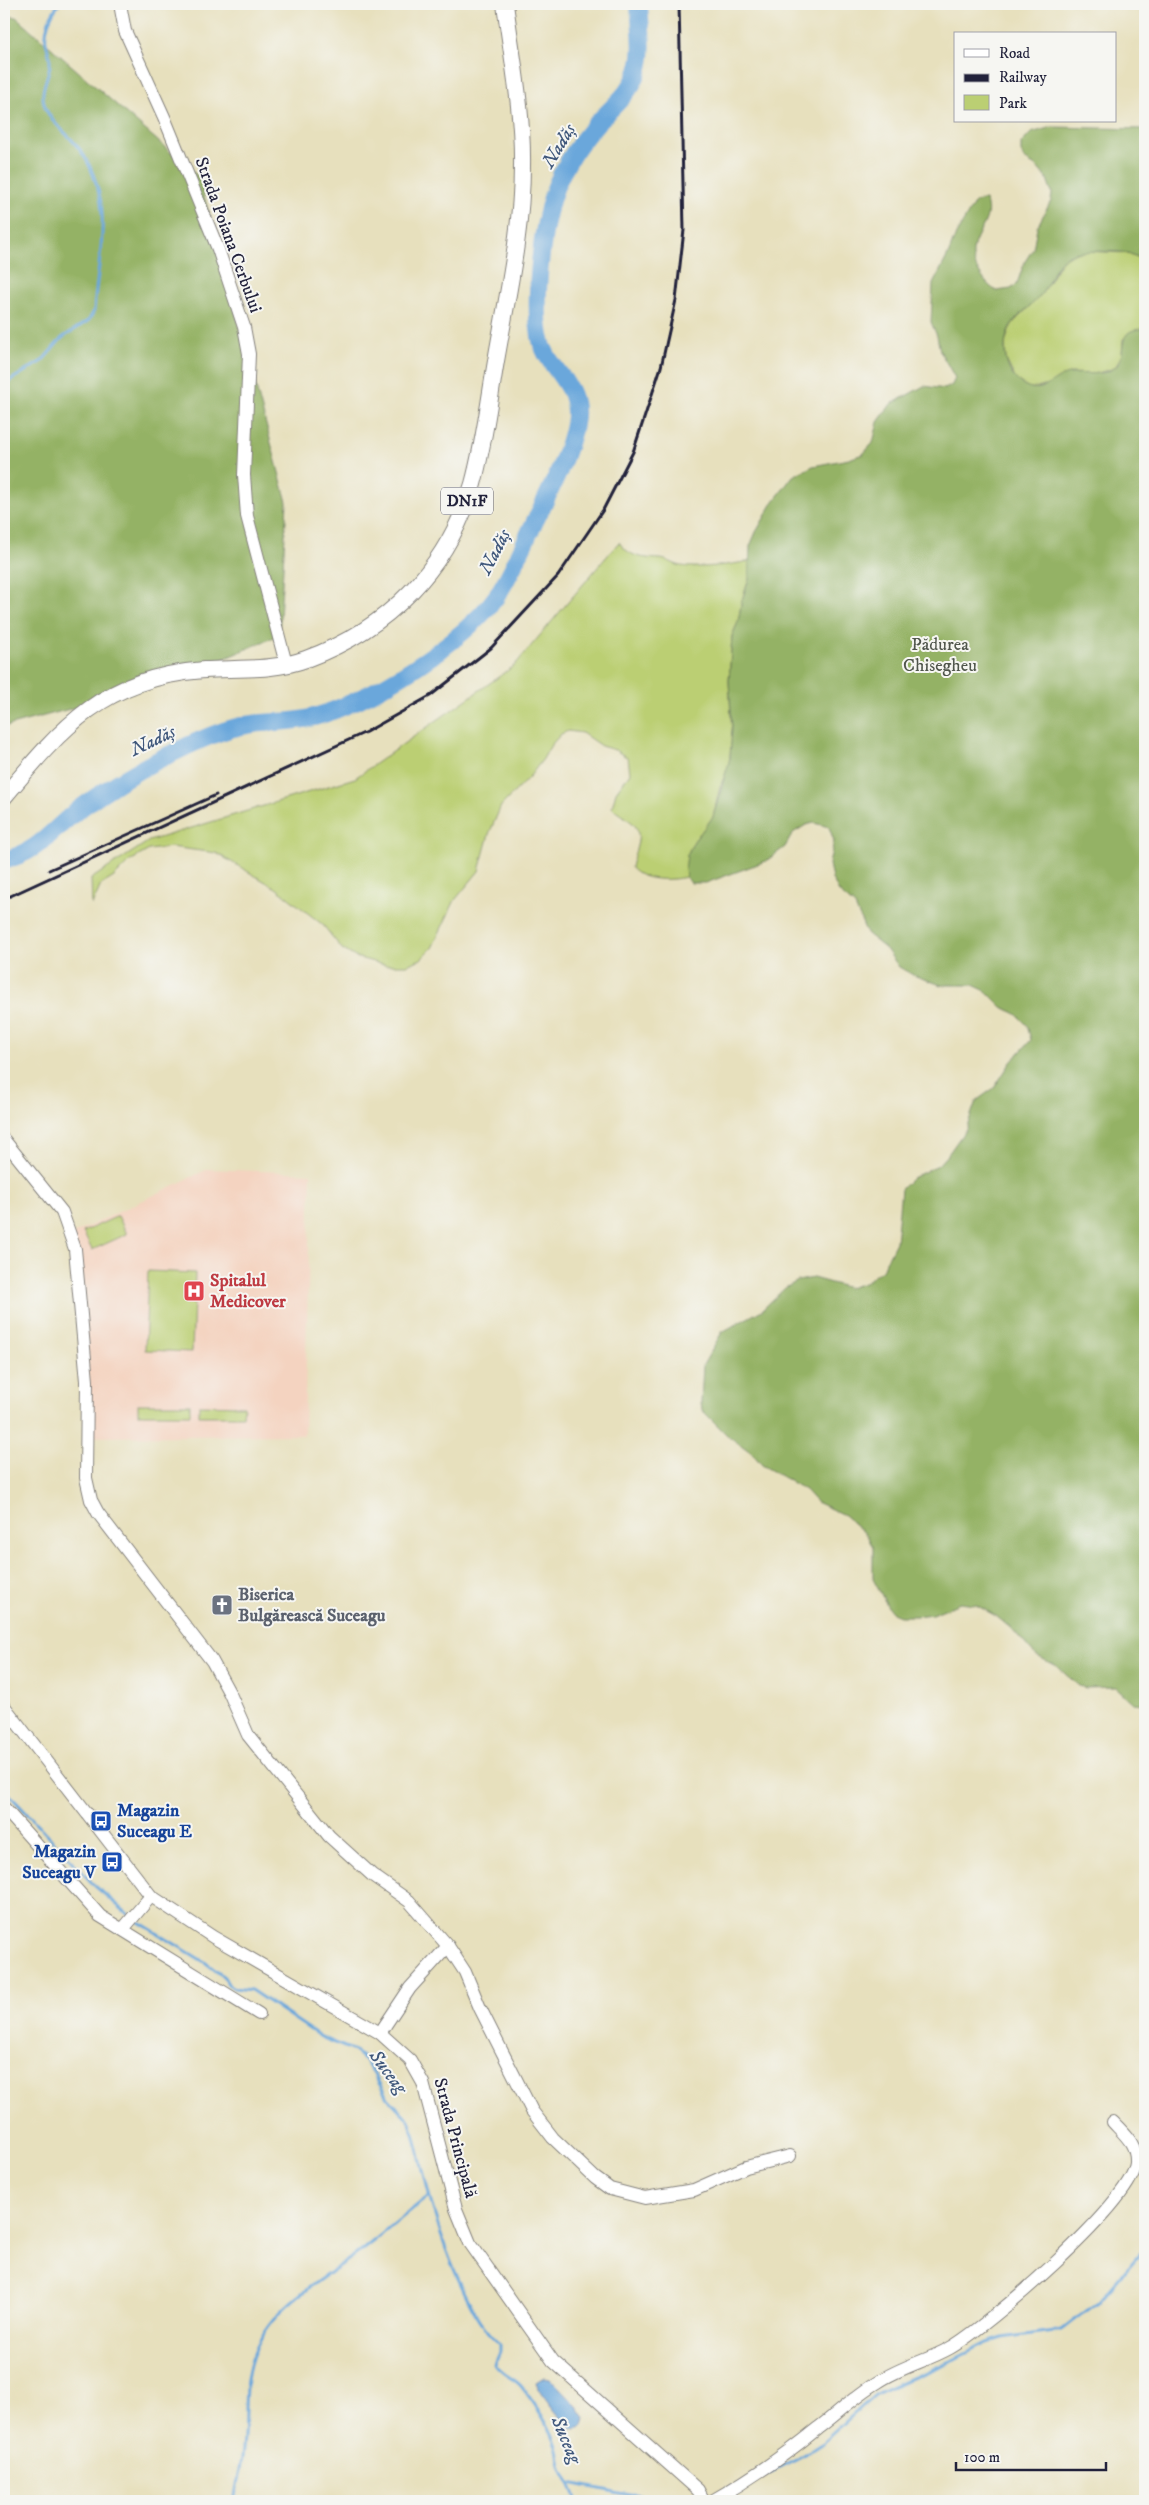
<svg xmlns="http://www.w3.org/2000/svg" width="1149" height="2505" viewBox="0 0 1149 2505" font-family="'IM FELL DW Pica',serif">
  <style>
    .built { fill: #f4d3c0 }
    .green { fill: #bbcf73; stroke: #6e7857 }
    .forest { fill: #94b265; stroke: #5b6a50 }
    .water { fill: #6aa7db; stroke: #46648b }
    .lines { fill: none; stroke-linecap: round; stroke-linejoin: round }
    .stream { stroke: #6aa7db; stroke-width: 3 }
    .river { stroke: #6aa7db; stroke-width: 18 }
    .minor-casing { stroke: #84817c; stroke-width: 14 }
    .major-casing { stroke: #84817c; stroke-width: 18 }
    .minor { stroke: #fff; stroke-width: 12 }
    .major { stroke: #fff; stroke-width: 16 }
    .rail { stroke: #22223b; stroke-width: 3 }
    .labels { text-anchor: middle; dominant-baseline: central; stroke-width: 4; stroke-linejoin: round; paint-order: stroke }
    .shield { fill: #f6f6f2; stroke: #626272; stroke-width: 1 }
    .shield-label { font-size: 16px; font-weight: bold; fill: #22223b }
    .street-label { font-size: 18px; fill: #22223b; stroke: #f6f6f2 }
    .park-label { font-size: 18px; fill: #50564c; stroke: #f6f6f2 }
    .health-label { font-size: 18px; font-weight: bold; fill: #be3a42; stroke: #f6f6f2; text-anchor: start }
    .worship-label { font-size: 18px; font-weight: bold; fill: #5b616d; stroke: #f6f6f2; text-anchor: start }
    .transit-label { font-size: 18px; font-weight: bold; fill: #164399; stroke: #f6f6f2; text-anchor: start }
    .water-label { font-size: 19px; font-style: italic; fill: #3f577b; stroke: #f6f6f2 }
  </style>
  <rect width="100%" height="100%" fill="#f6f6f2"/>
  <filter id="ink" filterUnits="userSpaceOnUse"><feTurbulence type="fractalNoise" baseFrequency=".02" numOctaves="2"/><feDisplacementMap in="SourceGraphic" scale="10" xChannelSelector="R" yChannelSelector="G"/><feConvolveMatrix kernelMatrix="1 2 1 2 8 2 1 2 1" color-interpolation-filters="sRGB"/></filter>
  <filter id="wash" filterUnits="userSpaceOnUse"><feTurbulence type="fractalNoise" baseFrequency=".0096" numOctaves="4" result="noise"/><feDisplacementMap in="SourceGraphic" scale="20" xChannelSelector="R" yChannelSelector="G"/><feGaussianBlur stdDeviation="1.12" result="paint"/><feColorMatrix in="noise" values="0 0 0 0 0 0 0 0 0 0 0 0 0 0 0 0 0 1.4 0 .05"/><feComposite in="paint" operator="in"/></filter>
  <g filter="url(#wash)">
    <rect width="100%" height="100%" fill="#e7e0bd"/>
    <path class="built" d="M208 1169 311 1173 304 1435 86 1437 71 1235Z"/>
    <g class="green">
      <path d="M1081 251 1127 253 1145 260V329L1123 339 1122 354 1115 368 1094 374 1071 373 1051 384 1037 388H1029L1016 380 1006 360 1005 344 1009 330 1013 323 1041 295 1060 263 1066 257Z"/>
      <path d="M619 542C629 557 642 558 659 559 667 559 673 564 681 566 699 569 731 565 749 561V579L742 600 738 622 732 636 729 681 732 735 729 765 720 787 713 817 694 841 687 855 686 877C670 881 641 881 631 868 633 852 647 833 630 821 623 815 617 814 612 807L616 792 630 773 628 758 615 750 601 746 582 733 568 731 561 734 551 745 543 759 530 776 501 806 489 834 479 871 455 900 432 948 421 959 407 965H385L355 957 342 949 323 925 276 888 216 853 171 847 149 850 130 861 114 877 101 885 92 905 91 879 149 841 355 778 514 666Z"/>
      <path d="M118 1216 127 1234 92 1250 83 1232Z"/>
      <path d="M148 1271 195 1273 192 1352 145 1350Z"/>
      <rect x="138" y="1404" width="52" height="10"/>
      <path d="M199 1405 244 1406 243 1416H199Z"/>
    </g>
    <g class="forest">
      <path d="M4 16 16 17 199 177 287 502 279 635 170 682 7 726 4 724Z"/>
      <path d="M1052 127 1145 129V260C1139 258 1134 255 1128 253 1117 251 1081 250 1071 254 1054 262 1051 282 1040 296 1031 307 1015 316 1009 329 1000 349 1006 379 1028 387 1046 394 1055 375 1070 374 1085 372 1101 377 1114 368 1131 356 1111 328 1145 329V1704L1133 1703 1116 1687 1086 1688 1079 1686 1056 1666 1035 1655 1014 1631 996 1616 976 1605 960 1603 932 1614 916 1616H900L893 1613 888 1607 873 1579V1548L867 1535 844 1515 816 1502 805 1490 762 1465 752 1453 727 1435 702 1410 701 1403 703 1365 722 1332 762 1310 785 1288 798 1281 813 1278 849 1288 864 1283 882 1270 896 1242 901 1189 912 1178 938 1165 949 1153 966 1129 976 1101 994 1088 1011 1062 1031 1040 1027 1025 1016 1014 1002 1007 986 991 973 985H941L913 975 899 967 886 949 867 934 855 906 839 892 832 879 829 864 834 841 829 827 814 823 806 825 793 833 785 847 766 861 706 883H691L686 877 685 870 687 855 694 841 713 817 730 758 732 727 729 681 732 636 738 622 742 600 749 579 750 546 756 532 774 501 793 476 813 466 849 459 863 454 873 443 878 422 891 404 924 386 945 389 952 385 955 378 940 351 937 336 931 322 933 284 948 255 956 234 975 202 985 200C998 226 957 240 980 274 985 281 989 287 997 291L1011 289 1017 284 1024 263 1033 249 1037 227 1051 201 1052 193 1047 179 1037 167 1024 159 1021 152V144L1031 133Z"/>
    </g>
    <path class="water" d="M544 2377 550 2378 577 2406 585 2418 583 2426C579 2428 576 2430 572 2428 564 2424 538 2391 536 2382Z"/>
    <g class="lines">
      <g class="stream">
        <path d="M4 384 42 361 62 338 89 320 94 311C96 277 107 229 100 198 96 180 89 160 77 146 64 129 46 121 43 98 41 86 51 73 50 61 50 55 47 48 46 42 44 29 51 14 59 4"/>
        <path d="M4 1789 95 1886 129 1915"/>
        <path d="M134 1919 206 1963 224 1977 228 1984 234 1988 251 1990 321 2037 354 2051 366 2061 387 2097 409 2120 414 2133C426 2182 436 2230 457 2276 469 2302 478 2324 500 2344V2352L495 2364C501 2375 513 2377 521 2386 536 2405 549 2424 557 2447 560 2455 559 2464 564 2473 569 2483 575 2490 576 2501"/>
        <path d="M765 2475 796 2460 821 2444 875 2395 890 2387 949 2362 987 2343 1003 2338 1062 2330 1098 2302 1145 2248"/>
        <path d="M570 2483 630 2495 691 2498"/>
        <path d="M234 2501C238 2480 243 2459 244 2437 246 2411 243 2384 252 2358 269 2307 317 2283 358 2253 382 2235 405 2214 429 2196"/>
      </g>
      <path class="river" d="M4 860C38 853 52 830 78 810 104 790 132 773 162 758 190 745 221 728 253 724 273 721 294 723 314 717 367 703 464 642 496 597 513 572 524 542 538 515 552 487 568 455 574 424 582 383 546 371 540 336 534 302 541 241 549 208 556 177 576 146 597 123 612 107 631 93 638 71 645 50 640 25 639 4"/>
    </g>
  </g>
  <g filter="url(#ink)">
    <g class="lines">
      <g class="minor-casing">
        <g id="minor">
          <path d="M120 4 125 31 164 117 218 249 244 327 249 354 244 475 247 516 286 664"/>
          <path d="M4 1140 62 1212 75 1249 87 1381 86 1478 91 1500 98 1513 212 1661 230 1694 248 1735 329 1836 372 1875 409 1901 448 1946 465 1972 480 2008 532 2111 553 2138 595 2178 610 2189 645 2198 694 2190 746 2167 790 2156"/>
          <path d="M4 1706 151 1896 213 1937 380 2033 410 2060 423 2083 456 2209 470 2243 553 2361 698 2490 704 2501"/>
          <path d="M4 1808 100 1916 259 2014"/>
          <path d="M123 1929 151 1896"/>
          <path d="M380 2033 410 1988 448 1946"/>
          <path d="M712 2501C749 2480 785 2455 818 2428 838 2413 856 2395 878 2382 900 2367 927 2361 950 2348 987 2327 1132 2203 1136 2163 1137 2144 1125 2135 1113 2122"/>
        </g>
      </g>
      <g class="major-casing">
        <path id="major" d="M4 797C64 725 104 678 204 670 238 668 274 671 306 659 388 629 448 568 473 484 484 444 489 402 496 361 507 297 522 231 522 166 523 112 512 57 505 4"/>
      </g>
      <use href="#minor" class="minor"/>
      <use href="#major" class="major"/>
      <g class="rail">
        <path d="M49 870 216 795"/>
        <path d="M4 899 366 732 430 696 491 648 558 576 603 510 633 452 661 367 676 300 684 230 679 4"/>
      </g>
    </g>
  </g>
  <defs>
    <g id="hospital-square" transform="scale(1.125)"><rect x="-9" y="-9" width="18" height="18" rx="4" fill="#e0444e" stroke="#f6f6f2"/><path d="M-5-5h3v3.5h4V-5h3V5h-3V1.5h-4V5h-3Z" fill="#fff"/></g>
    <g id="church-square" transform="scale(1.125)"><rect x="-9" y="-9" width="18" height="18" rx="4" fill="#6b7280" stroke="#f6f6f2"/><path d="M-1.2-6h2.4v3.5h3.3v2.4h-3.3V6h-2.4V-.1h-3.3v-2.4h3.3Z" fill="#fff"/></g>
    <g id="bus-square" transform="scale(1.125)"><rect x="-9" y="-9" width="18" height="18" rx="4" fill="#1a4fb4" stroke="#f6f6f2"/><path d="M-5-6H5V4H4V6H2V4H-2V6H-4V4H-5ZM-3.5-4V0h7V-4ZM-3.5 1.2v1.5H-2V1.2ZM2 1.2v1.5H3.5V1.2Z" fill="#fff"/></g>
  </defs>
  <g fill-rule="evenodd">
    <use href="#hospital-square" x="194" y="1291"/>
    <use href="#church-square" x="222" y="1605"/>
    <use href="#bus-square" x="101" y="1821"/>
    <use href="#bus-square" x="112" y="1862"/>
  </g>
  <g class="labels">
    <rect class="shield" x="441" y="487.5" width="52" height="27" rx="4"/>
    <g class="shield-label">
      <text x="467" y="501">DN1F</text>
    </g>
    <g class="street-label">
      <text transform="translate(228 235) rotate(70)">Strada Poiana Cerbului</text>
      <text transform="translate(455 2138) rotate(75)">Strada Principală</text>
    </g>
    <g class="park-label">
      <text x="940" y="645">Pădurea<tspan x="940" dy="21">Chisegheu</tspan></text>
    </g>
    <g class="health-label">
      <text x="210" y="1281">Spitalul<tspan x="210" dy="21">Medicover</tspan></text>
    </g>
    <g class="worship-label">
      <text x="238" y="1595">Biserica<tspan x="238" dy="21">Bulgărească Suceagu</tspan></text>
    </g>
    <g class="transit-label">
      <text x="117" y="1811">Magazin<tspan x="117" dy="21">Suceagu E</tspan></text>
      <text x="96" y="1852" text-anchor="end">Magazin<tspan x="96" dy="21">Suceagu V</tspan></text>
    </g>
    <g class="water-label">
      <text transform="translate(559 146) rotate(-59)">Nadăș</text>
      <text transform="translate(495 552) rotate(-63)">Nadăș</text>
      <text transform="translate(153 741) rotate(-26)">Nadăș</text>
      <text transform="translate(388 2072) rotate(53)">Suceag</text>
      <text transform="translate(566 2440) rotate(67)">Suceag</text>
    </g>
  </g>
  <rect width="1149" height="2505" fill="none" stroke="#f6f6f2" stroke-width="20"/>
  <rect x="954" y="32" width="162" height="90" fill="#f6f6f2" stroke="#a1a1a9"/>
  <rect x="964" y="49" width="25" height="8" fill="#ffffff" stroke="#a1a1a9"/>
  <text x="999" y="58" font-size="15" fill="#22223b">Road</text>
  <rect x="964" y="74" width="25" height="8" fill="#22223b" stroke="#a1a1a9"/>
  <text x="999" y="82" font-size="15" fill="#22223b">Railway</text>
  <rect x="964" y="95" width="25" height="15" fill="#bbcf73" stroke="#a1a1a9"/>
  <text x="999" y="108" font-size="15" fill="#22223b">Park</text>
  <path d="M956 2462v8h150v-8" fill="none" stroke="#22223b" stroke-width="2.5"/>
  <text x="964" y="2462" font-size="15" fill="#22223b" stroke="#f6f6f2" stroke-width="4" paint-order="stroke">100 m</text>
</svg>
